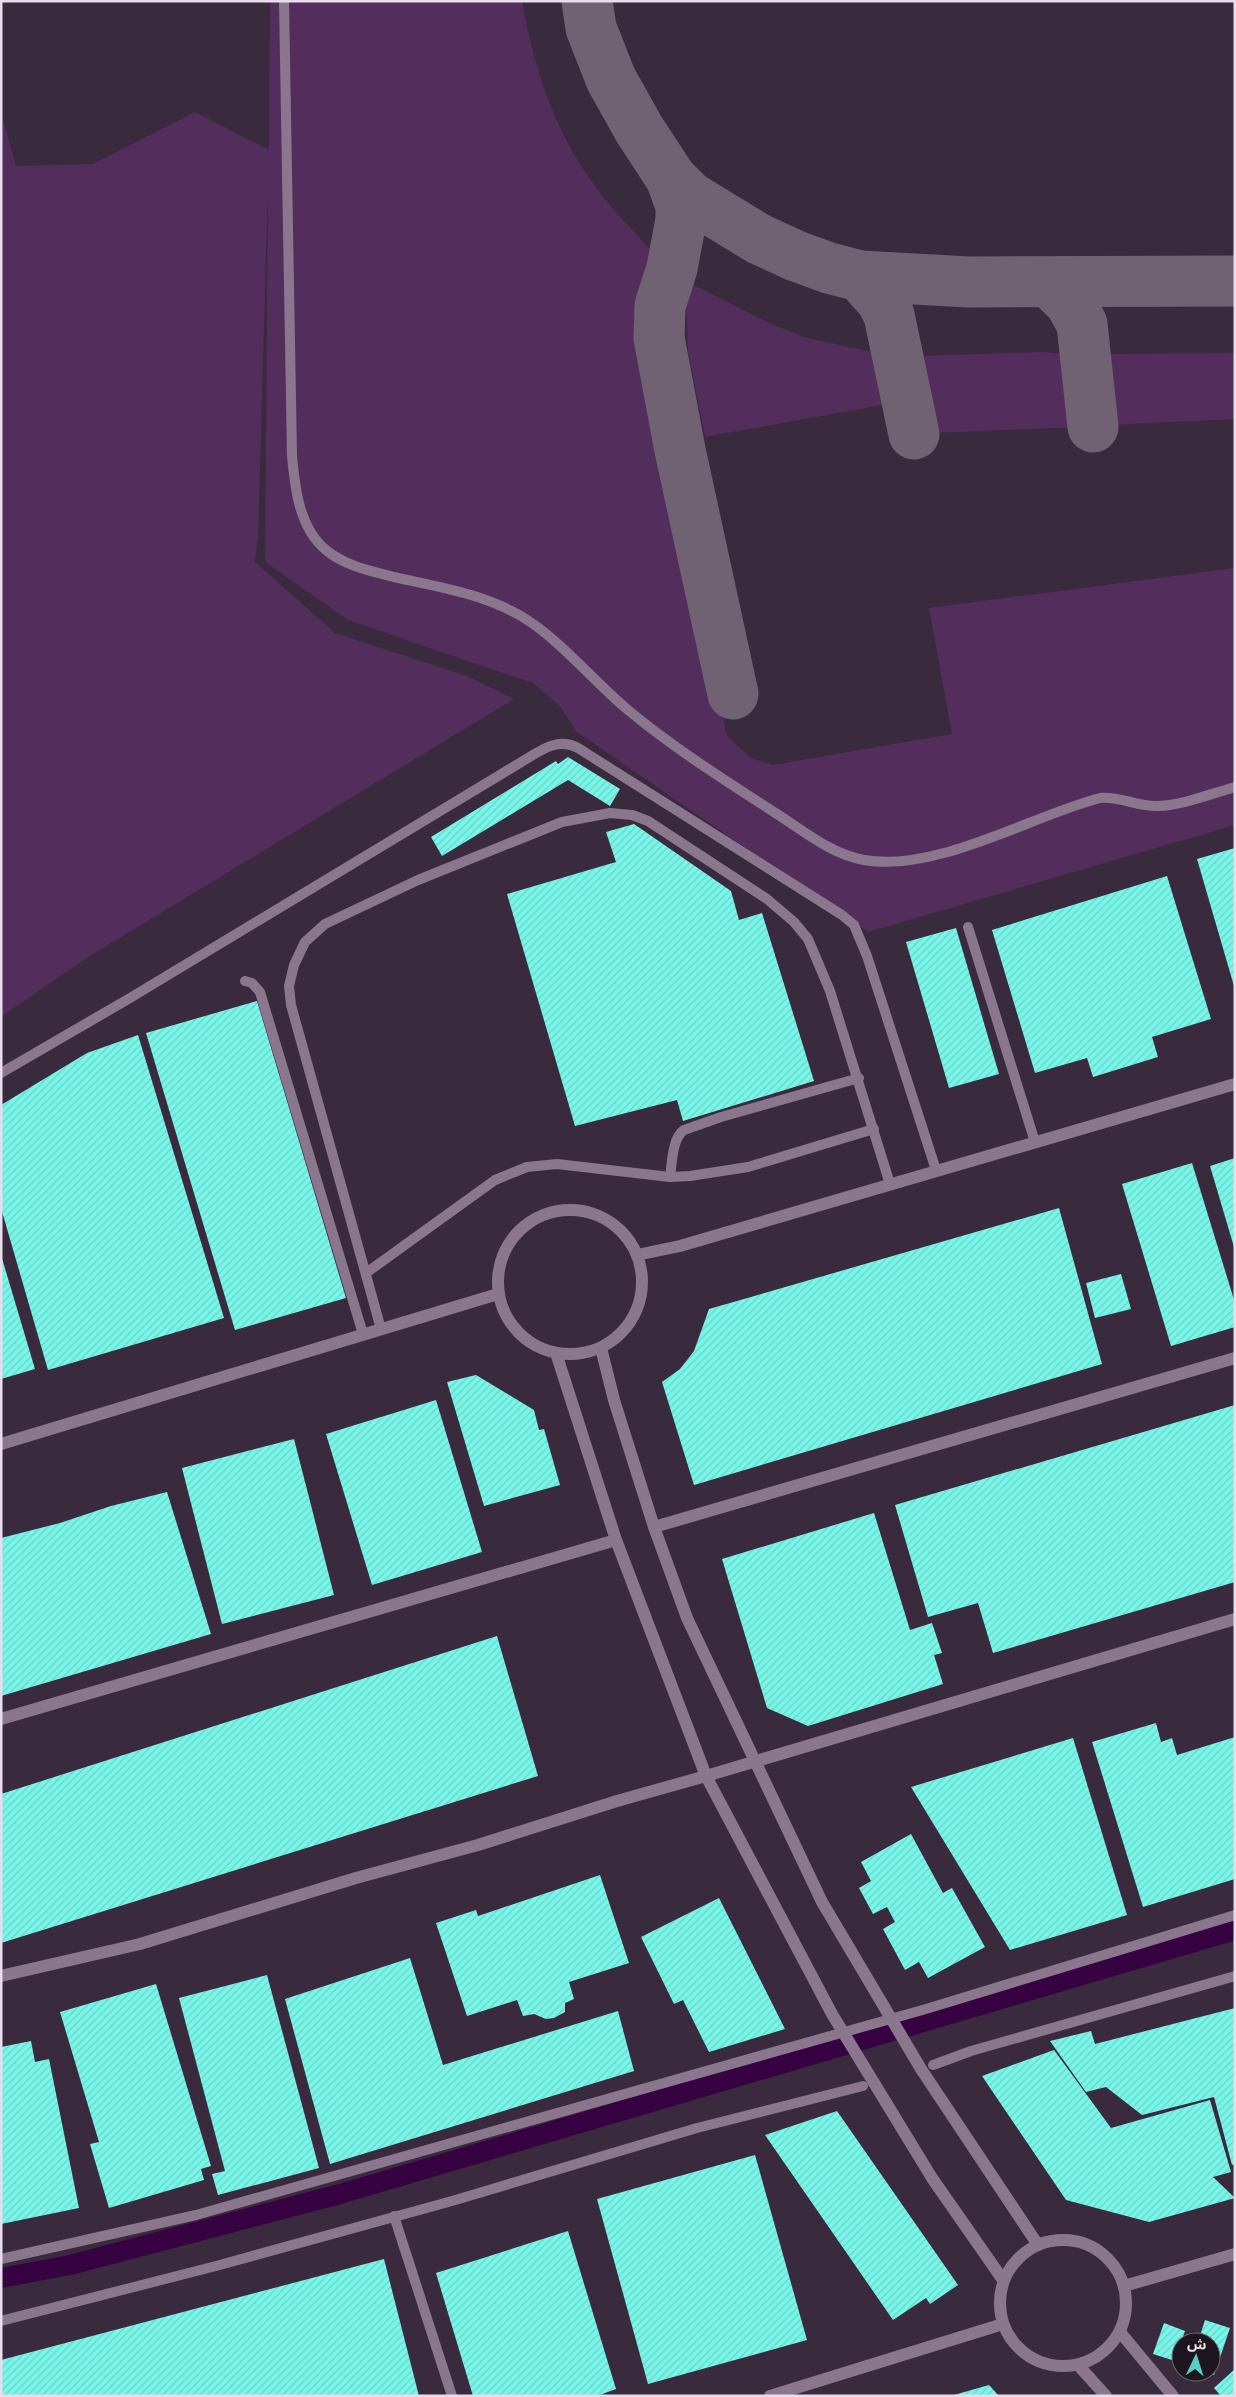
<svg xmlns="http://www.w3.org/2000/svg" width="1236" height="2397" viewBox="0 0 1236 2397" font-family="Lato,'Noto Sans Arabic',sans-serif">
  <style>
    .green { fill: #532e5c }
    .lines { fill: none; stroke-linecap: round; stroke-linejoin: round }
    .canal { stroke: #370242; stroke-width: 20 }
    .taxiway { stroke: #706273; stroke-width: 51 }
    .building { fill: url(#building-hatch) }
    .service { stroke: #8a778e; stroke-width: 10 }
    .minor { stroke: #8a778e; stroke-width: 12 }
    .tertiary { stroke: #8a778e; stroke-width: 12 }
  </style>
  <defs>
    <pattern id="building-hatch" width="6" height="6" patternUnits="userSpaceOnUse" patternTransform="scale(1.25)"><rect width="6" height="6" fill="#78f6e9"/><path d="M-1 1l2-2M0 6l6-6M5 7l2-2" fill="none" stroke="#6ed2c8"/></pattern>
  </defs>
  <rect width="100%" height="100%" fill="#3a2a3e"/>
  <g class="green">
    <path d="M270 1H522C533 64 553 127 590 179 609 207 633 230 655 255L642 323 643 349 662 446 727 736 751 758 773 765 952 734 929 608 1235 568V825L868 932 577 732 559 705 533 683 348 620 265 562 268 186 258 537 255 562 335 633 467 676 514 699 88 957 1 1017V113L16 166 93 164 195 112 269 150Z"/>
    <path d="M692 284 767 322 804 337 885 355 889 366 900 434 892 435 887 404 705 437 688 351 686 298Z"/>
    <path d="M1044 352 1074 355 1080 427 928 433 914 366 919 356Z"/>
    <path d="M1235 353V419L1108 425 1103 354Z"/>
  </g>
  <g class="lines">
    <path class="canal" d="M1 2278 70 2265 340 2194 1235 1930"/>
    <g class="taxiway">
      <path d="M587 1 591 28 611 79 639 129 671 178 690 197 759 239 796 256 829 268 860 276 969 282 1235 281"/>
      <path d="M671 178 681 206V220L672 268 660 306 659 338 680 450 733 694"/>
      <path d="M860 276 882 301 889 315 914 434"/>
      <path d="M1050 283 1070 302 1082 324 1093 427"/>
    </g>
  </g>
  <g class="building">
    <path d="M568 757 620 789 610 806 568 780 442 856 431 837 556 761 558 764Z"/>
    <path d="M634 824 731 891 739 920 762 913 814 1081 683 1121 677 1100 575 1126 507 894 616 862 606 832Z"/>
    <path d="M1235 848V986H1234L1197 859Z"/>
    <path d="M1167 876 1211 1019 1152 1037 1158 1057 1093 1077 1087 1058 1035 1073 992 930Z"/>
    <path d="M956 928 999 1074 949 1088 906 942Z"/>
    <path d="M257 1001 346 1298 235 1330 146 1033Z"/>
    <path d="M138 1035 224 1318 48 1370 1 1208V1105L87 1053Z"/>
    <path d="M1235 1158V1247H1234L1210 1166Z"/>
    <path d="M1192 1163 1235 1303V1327L1171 1346 1122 1184Z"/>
    <path d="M1059 1208 1102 1364 694 1485 662 1382 680 1369 694 1351 709 1309Z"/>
    <path d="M1 1255 35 1369 1 1379Z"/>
    <path d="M1121 1274 1131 1309 1095 1318 1086 1283Z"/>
    <path d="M476 1375 534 1410 539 1430 544 1429 560 1485 484 1506 447 1382Z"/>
    <path d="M436 1400 482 1552 372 1585 326 1434Z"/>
    <path d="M1235 1405V1582L993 1653 978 1603 928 1617 895 1505Z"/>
    <path d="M294 1439 334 1595 222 1624 182 1468Z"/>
    <path d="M167 1492 211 1634 1 1696V1538L60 1523 111 1506Z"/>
    <path d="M874 1513 910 1630 932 1623 942 1653 934 1655 943 1684 808 1726 767 1708 722 1559Z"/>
    <path d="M497 1636 538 1776 1 1943V1794Z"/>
    <path d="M1156 1723 1161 1742 1172 1738 1177 1755 1235 1737V1879L1143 1907 1092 1742Z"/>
    <path d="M1073 1738 1127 1915 1010 1950 911 1787Z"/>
    <path d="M911 1834 943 1893 952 1888 985 1947 928 1978 919 1962 905 1970 883 1929 895 1922 887 1907 873 1914 859 1888 871 1881 861 1862Z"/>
    <path d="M600 1875 629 1963 569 1982 574 1999 565 2003V2012L554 2018 546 2019 534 2014 523 2016 517 2000 467 2016 436 1923 476 1910 478 1916Z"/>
    <path d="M719 1898 785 2029 709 2052 683 2000 674 2004 641 1937Z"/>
    <path d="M410 1958 443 2065 618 2011 634 2071 330 2164 285 1999Z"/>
    <path d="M267 1975 319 2168 218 2195 212 2174 225 2171 179 1998Z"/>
    <path d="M156 1984 211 2166 201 2169 204 2180 109 2208 90 2144 99 2142 60 2012Z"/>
    <path d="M1235 2008V2164L1232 2165 1214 2097 1142 2115 1106 2087 1086 2092 1050 2041 1091 2031 1095 2044Z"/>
    <path d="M31 2041 35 2062 49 2059 79 2208 1 2224V2047Z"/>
    <path d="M1054 2050 1111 2128 1210 2100 1231 2172 1213 2177 1235 2198 1149 2222 1066 2200 982 2076Z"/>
    <path d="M837 2111 958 2285 930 2304 926 2298 893 2320 765 2135Z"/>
    <path d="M755 2155 807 2340 648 2384 597 2199Z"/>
    <path d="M568 2231 616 2389 597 2396H473L436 2273Z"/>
    <path d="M384 2259 419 2396H1V2360Z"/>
    <path d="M1205 2320 1230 2328 1214 2375 1207 2372H1211V2342H1198Z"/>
    <path d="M1164 2323 1185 2331 1175 2361 1153 2354Z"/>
    <path d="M1235 2369V2396H1221L1214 2388Z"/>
    <path d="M989 2385 999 2396H954V2395Z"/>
  </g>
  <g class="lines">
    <g class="service">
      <path d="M284 1 292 456C295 488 299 528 326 550 345 566 371 571 394 577 438 587 481 593 521 616 561 640 592 680 628 710 675 749 726 781 777 814 805 832 831 854 864 860 935 873 1031 816 1100 798 1120 796 1138 807 1158 806 1183 805 1210 794 1235 787"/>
      <path d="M968 927 1035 1142"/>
      <path d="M245 981 252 983 260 992 363 1334"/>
      <path d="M1 1073 130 998 523 761C541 750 558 737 578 748L842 915 854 925 867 956 936 1170"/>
      <path d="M670 1177C672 1164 672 1138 684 1130L721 1117 859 1078"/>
      <path d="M366 1273 495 1180 527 1167 557 1164 670 1177 690 1176 748 1167 874 1129"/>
      <path d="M381 1329 291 1005 289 986 294 965 305 942 325 924 418 880 562 822 610 813 632 815 648 821 767 899 794 922 808 939 830 991 890 1184"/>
      <path d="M933 2065 971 2051 1235 1976"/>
      <path d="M394 2216 452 2396"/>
      <path d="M1 2259 196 2215 926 2009 1235 1915"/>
      <path d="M1 2321 216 2266 452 2201 697 2128 863 2086"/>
    </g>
    <g class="minor">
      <path d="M637 1255 680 1246 1235 1084"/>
      <path d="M1 1444 498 1294"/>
      <path d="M654 1527 1235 1358"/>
      <path d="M1 1719 616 1540"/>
      <path d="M1 1976 140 1944 356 1878 478 1845 617 1801 706 1776 1235 1619"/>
      <path d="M1124 2286 1235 2254"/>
      <path d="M770 2396 1003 2324"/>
    </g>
    <g class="tertiary">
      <circle cx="570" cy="1282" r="72"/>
      <path d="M601 1348 614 1400 654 1527 687 1618 822 1902 921 2069 1038 2245"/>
      <path d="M556 1353 616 1540 706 1776 832 2014 932 2178 1003 2280"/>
      <circle cx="1063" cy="2303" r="63"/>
      <path d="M1120 2332 1173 2396"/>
      <path d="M1078 2365 1106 2396"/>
    </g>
  </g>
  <rect width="1236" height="2397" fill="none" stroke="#e8deeb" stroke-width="5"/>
  <g transform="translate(1196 2357) rotate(4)"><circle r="24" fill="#1d161f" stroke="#6e6671"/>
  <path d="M0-4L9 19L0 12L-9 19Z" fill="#57cec1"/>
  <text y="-8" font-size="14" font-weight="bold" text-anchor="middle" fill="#e8deeb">ش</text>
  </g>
</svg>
